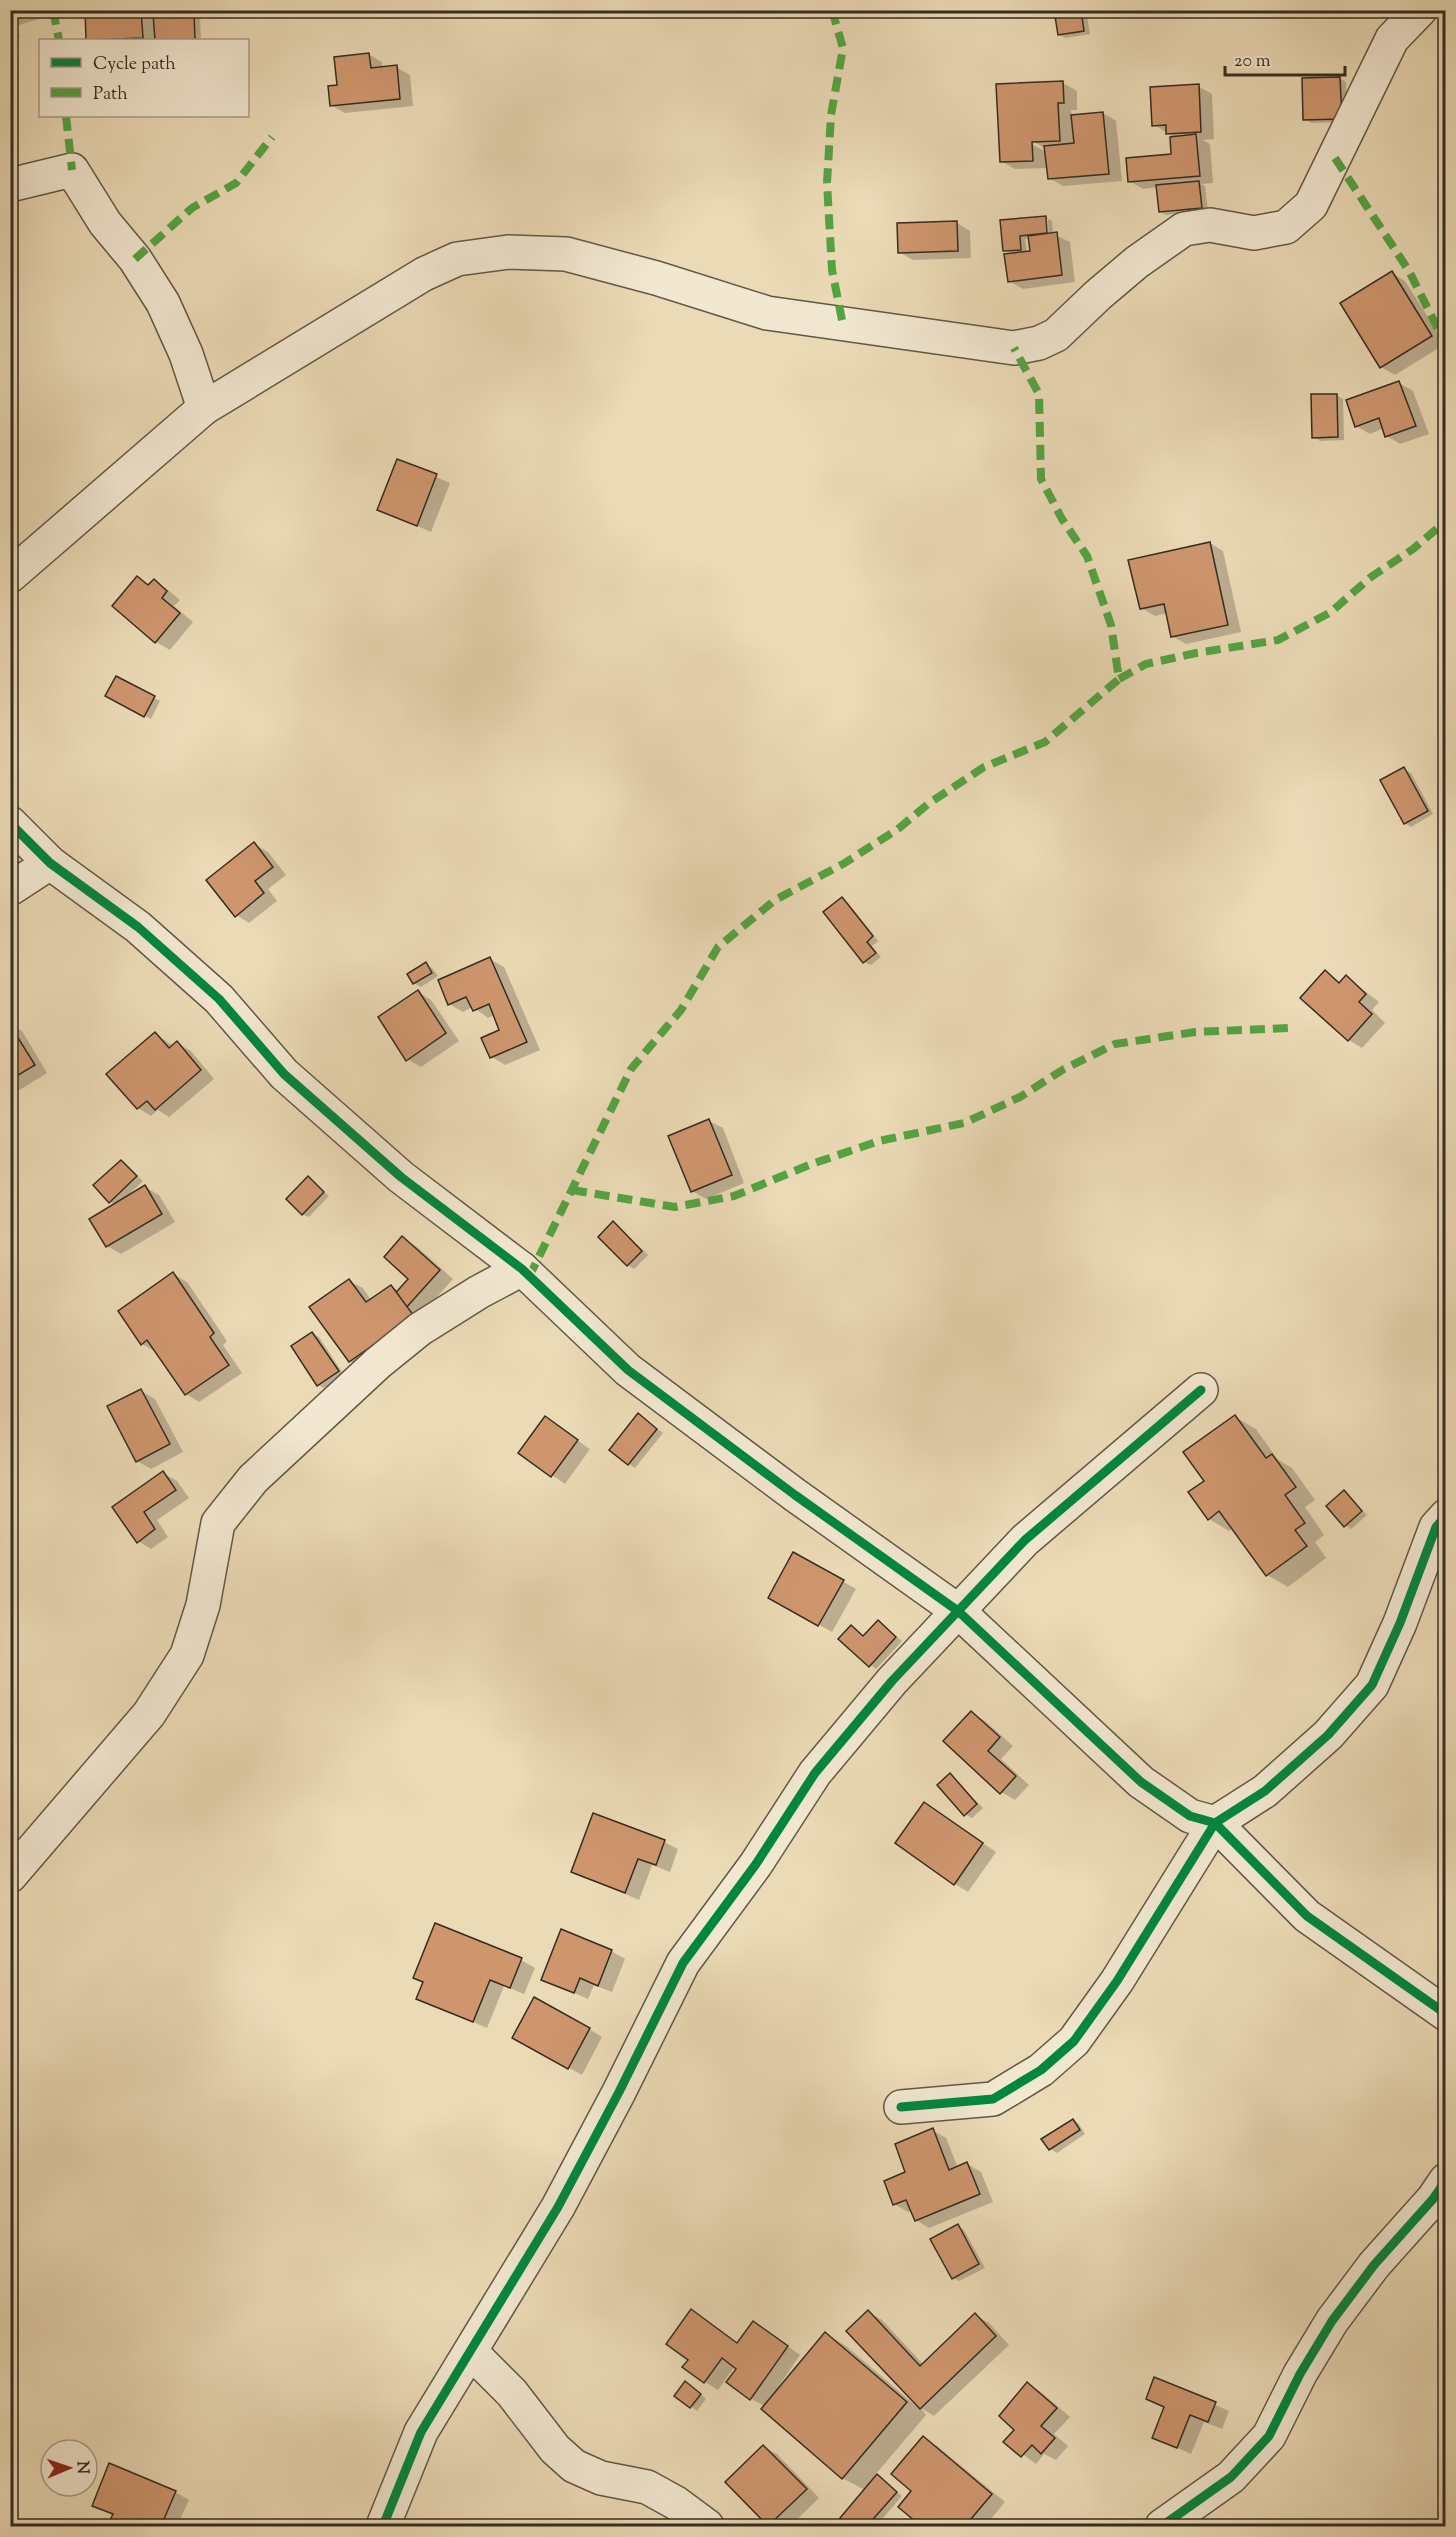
<svg xmlns="http://www.w3.org/2000/svg" width="1456" height="2537" viewBox="0 0 1456 2537" font-family="'Sorts Mill Goudy',serif">
  <style>
    .shadow { fill: #0003; fill-rule: evenodd }
    .building { fill: #cf966e; stroke: #342c21; stroke-width: 1.5 }
    .lines { fill: none; stroke-linecap: round; stroke-linejoin: round }
    .street-casing { stroke: #625846; stroke-width: 36 }
    .street { stroke: #f2e7d0; stroke-width: 33 }
    .quiet { stroke: #53a441; stroke-width: 8; stroke-dasharray: 15 8; stroke-linecap: butt }
    .cycleway-casing { stroke: #f2e7d0; stroke-width: 13 }
    .cycleway { stroke: #00873e; stroke-width: 9 }
  </style>
  <rect width="100%" height="100%" fill="#ebdab6"/>
  <filter id="stains"><feTurbulence type="fractalNoise" baseFrequency=".00333" numOctaves="4"/><feColorMatrix values="0 0 0 0 .2 0 0 0 0 .09 0 0 0 0 .02 0 0 0 .5 -.17"/></filter>
  <radialGradient id="worn" r=".72"><stop offset=".6" stop-color="#630" stop-opacity="0"/><stop offset="1" stop-color="#630" stop-opacity=".3"/></radialGradient>
  <g class="shadow">
    <path d="M10 10H40L42 18 16 26 20 38 10 41Z"/>
    <path d="M86 10H154V16L193 14 200 17 201 40H89Z"/>
    <path d="M1055 10H1086L1090 34 1066 38 1059 35Z"/>
    <path d="M368 54 382 62 383 68 396 67 410 75 413 106 345 113 331 105 339 86Z"/>
    <path d="M1340 78 1346 82 1348 122 1311 123 1305 119Z"/>
    <path d="M1063 83 1077 91V110H1071L1072 116 1103 113 1116 121 1122 181 1063 186 1049 178 1048 168 1015 169 1001 161ZM1026 137 1046 149V152L1024 140Z"/>
    <path d="M1198 86 1212 94 1214 139 1203 140 1210 144 1213 183 1201 184 1205 186 1208 211 1166 215 1160 211 1158 187 1143 189 1129 181 1173 155 1176 138 1154 125Z"/>
    <path d="M1046 218 1052 221 1053 234 1070 242 1075 282 1023 289 1009 281 1013 255 1005 250 1002 221ZM1045 219H1048L1049 241H1046ZM1030 238 1032 253H1027L1025 239Z"/>
    <path d="M957 223 970 231 971 258 913 260 899 252Z"/>
    <path d="M1392 273 1405 281 1445 344 1395 375 1381 367 1342 304Z"/>
    <path d="M1399 383 1413 391 1429 434 1400 444 1387 436 1384 428 1370 434 1356 426Z"/>
    <path d="M1336 395 1343 399 1344 440 1320 441 1314 437Z"/>
    <path d="M398 461 450 483 431 532 379 509Z"/>
    <path d="M1210 543 1223 551 1241 632 1186 644 1172 636 1167 613 1155 616 1141 608Z"/>
    <path d="M137 578 150 586 154 581 167 589 180 600 174 606 193 622 170 650 156 642 114 606Z"/>
    <path d="M117 678 160 701 151 719 107 696Z"/>
    <path d="M1404 769 1411 773 1433 814 1411 827 1405 823Z"/>
    <path d="M254 844 268 852 286 875 268 889 277 901 249 923 236 915Z"/>
    <path d="M842 899 848 903 878 941 872 946 881 957 871 965 864 962Z"/>
    <path d="M490 959 504 967 540 1050 505 1065 492 1057 501 1031 495 1015 488 1018 473 1007 463 1012 449 1004Z"/>
    <path d="M426 964 432 968 438 976 421 987 414 983Z"/>
    <path d="M1325 972 1342 983 1347 977 1379 1002 1372 1010 1385 1023 1362 1048 1349 1040Z"/>
    <path d="M418 992 431 1000 459 1041 421 1067 407 1059Z"/>
    <path d="M10 1024 22 1031 47 1073 10 1096Z"/>
    <path d="M156 1034 173 1046 177 1043 191 1051 214 1079 169 1117 158 1110 151 1116 138 1108Z"/>
    <path d="M709 1121 723 1128 744 1183 706 1199 692 1191Z"/>
    <path d="M121 1161 143 1181 124 1199 145 1187 159 1195 175 1222 121 1254 107 1246 116 1205 110 1202Z"/>
    <path d="M308 1178 329 1196 309 1217 302 1214Z"/>
    <path d="M614 1223 648 1255 634 1269 628 1265Z"/>
    <path d="M402 1238 416 1246 453 1279 420 1316 363 1369 350 1361 349 1281 363 1288 371 1300 391 1286 399 1291 410 1279Z"/>
    <path d="M173 1274 187 1282 227 1341 223 1345 242 1373 199 1402 186 1394 156 1352 142 1344Z"/>
    <path d="M312 1333 319 1337 344 1375 324 1388 318 1385Z"/>
    <path d="M141 1391 155 1399 183 1452 151 1469 137 1461Z"/>
    <path d="M638 1415 663 1433 635 1468 629 1464Z"/>
    <path d="M1235 1417 1256 1429 1277 1459 1292 1468 1315 1500 1305 1507 1324 1535 1315 1542 1326 1558 1288 1587 1267 1575 1233 1528 1229 1531 1209 1519Z"/>
    <path d="M545 1418 590 1449 565 1484 520 1453Z"/>
    <path d="M163 1473 177 1481 189 1498 157 1520 168 1537 151 1549 138 1541 114 1507Z"/>
    <path d="M1344 1492 1367 1515 1351 1529 1345 1525Z"/>
    <path d="M794 1554 856 1589 832 1632 770 1597Z"/>
    <path d="M878 1622 902 1641 876 1669 840 1639 851 1627 864 1636Z"/>
    <path d="M972 1713 985 1721 1013 1746 1001 1759 1029 1785 1015 1800 1001 1792Z"/>
    <path d="M950 1775 983 1808 972 1818 965 1814Z"/>
    <path d="M925 1804 996 1852 968 1892 955 1884Z"/>
    <path d="M664 1842 678 1849 670 1872 652 1865 639 1900 573 1871Z"/>
    <path d="M611 1951 625 1959 612 1992 594 1985 588 1999 543 1979Z"/>
    <path d="M521 1960 535 1968 524 1994 504 1986 487 2028 418 1998Z"/>
    <path d="M589 2029 602 2037 582 2075 528 2046Z"/>
    <path d="M1073 2120 1079 2124 1085 2134 1057 2153 1050 2149Z"/>
    <path d="M932 2130 946 2138 958 2168 967 2164 981 2172 993 2202 929 2228 916 2220 912 2211 908 2212 894 2204 907 2173Z"/>
    <path d="M958 2226 964 2230 985 2268 959 2281 953 2278Z"/>
    <path d="M868 2312 882 2320 924 2365 975 2315 989 2323 1009 2345 934 2416 921 2408 926 2415 875 2475 902 2496 876 2526H852L842 2518 865 2490 842 2478 764 2406 750 2398 738 2368 735 2366 718 2390 705 2382 690 2359 705 2319 738 2344 767 2331 800 2355 778 2387 779 2389 826 2334 846 2346 915 2405Z"/>
    <path d="M1155 2379 1229 2411 1222 2429 1204 2422 1191 2454 1154 2437 1165 2408 1148 2399Z"/>
    <path d="M1028 2384 1041 2392 1070 2417 1054 2434 1068 2446 1056 2460 1044 2454 1036 2464 1006 2442 1016 2430Z"/>
    <path d="M692 2387 706 2399 697 2411 676 2395Z"/>
    <path d="M923 2438 937 2446 1005 2502 985 2526H924L900 2507 913 2491Z"/>
    <path d="M763 2447 777 2454 819 2498 790 2526H769L727 2482Z"/>
    <path d="M175 2492 189 2500 177 2526H109L114 2516 94 2505Z"/>
  </g>
  <g class="building">
    <path d="M85 10H141L143 38 86 40Z"/>
    <path d="M1054 10H1081L1084 31 1058 35Z"/>
    <path d="M194 12 195 40H155L153 14Z"/>
    <path d="M369 53 371 68 397 65 400 99 330 106 328 86 337 85 334 57Z"/>
    <path d="M1340 77 1342 119 1303 120 1302 78Z"/>
    <path d="M1063 81 1064 103H1058L1060 141 1032 142 1033 161 1000 162 996 84Z"/>
    <path d="M1199 84 1201 132 1166 134V125L1152 126 1150 87Z"/>
    <path d="M1103 112 1109 174 1048 179 1044 146 1074 143 1071 115Z"/>
    <path d="M1196 134 1200 176 1128 182 1126 158 1171 154 1170 137Z"/>
    <path d="M1199 181 1202 208 1159 212 1156 185Z"/>
    <path d="M1046 216 1047 233 1020 236 1021 250 1003 251 1000 220Z"/>
    <path d="M957 221 958 251 898 253 897 223Z"/>
    <path d="M1057 232 1062 275 1008 282 1004 254 1030 251 1028 236Z"/>
    <path d="M1392 271 1432 336 1380 368 1340 303Z"/>
    <path d="M1399 381 1416 426 1385 437 1379 418 1355 427 1346 400Z"/>
    <path d="M1311 394H1337L1338 437 1312 438Z"/>
    <path d="M397 459 437 474 417 526 377 510Z"/>
    <path d="M1210 542 1228 625 1171 637 1164 604 1140 609 1128 560Z"/>
    <path d="M137 576 148 585 154 579 167 591 162 598 180 613 155 643 112 606Z"/>
    <path d="M116 676 155 696 144 717 105 696Z"/>
    <path d="M1404 767 1428 811 1404 824 1380 780Z"/>
    <path d="M254 842 273 867 255 881 264 893 235 917 206 880Z"/>
    <path d="M842 897 873 936 867 942 876 953 863 963 823 912Z"/>
    <path d="M490 957 527 1042 490 1058 481 1038 499 1030 489 1004 473 1011 466 997 448 1005 438 980Z"/>
    <path d="M426 962 432 973 413 984 407 974Z"/>
    <path d="M1325 970 1339 983 1346 975 1366 994 1359 1002 1372 1014 1348 1041 1300 998Z"/>
    <path d="M418 990 446 1033 406 1061 378 1017Z"/>
    <path d="M10 1025 35 1065 10 1080Z"/>
    <path d="M155 1032 169 1048 177 1041 201 1070 155 1110 147 1101 137 1109 106 1074Z"/>
    <path d="M709 1119 732 1175 691 1192 668 1136Z"/>
    <path d="M121 1160 137 1176 109 1203 93 1185Z"/>
    <path d="M308 1176 324 1192 302 1215 286 1199Z"/>
    <path d="M145 1185 162 1214 106 1247 89 1219Z"/>
    <path d="M613 1221 642 1251 627 1266 598 1237Z"/>
    <path d="M402 1236 440 1270 405 1309 392 1297 408 1279 384 1257Z"/>
    <path d="M173 1272 214 1333 210 1337 229 1365 185 1395 147 1340 141 1345 118 1311Z"/>
    <path d="M349 1279 366 1302 391 1285 414 1316 349 1362 309 1307Z"/>
    <path d="M312 1332 339 1371 317 1386 291 1346Z"/>
    <path d="M141 1389 170 1444 136 1462 107 1406Z"/>
    <path d="M638 1413 657 1429 628 1465 609 1450Z"/>
    <path d="M1235 1415 1266 1458 1272 1454 1296 1487 1285 1495 1305 1523 1295 1530 1307 1546 1266 1576 1219 1511 1208 1520 1188 1492 1204 1481 1183 1452Z"/>
    <path d="M545 1416 578 1440 551 1477 518 1453Z"/>
    <path d="M163 1471 176 1490 144 1512 155 1529 137 1543 112 1507Z"/>
    <path d="M1344 1490 1362 1511 1344 1527 1326 1506Z"/>
    <path d="M793 1552 844 1580 818 1626 768 1598Z"/>
    <path d="M878 1620 896 1637 869 1667 838 1639 851 1625 863 1636Z"/>
    <path d="M971 1711 1000 1737 988 1751 1016 1776 1000 1794 943 1741Z"/>
    <path d="M950 1773 977 1804 964 1816 937 1785Z"/>
    <path d="M924 1802 983 1843 954 1885 895 1843Z"/>
    <path d="M593 1813 665 1840 656 1865 638 1859 625 1893 571 1872Z"/>
    <path d="M435 1923 522 1958 510 1988 490 1980 473 2022 416 1999 423 1982 413 1978Z"/>
    <path d="M561 1929 612 1950 598 1986 580 1978 574 1993 541 1980Z"/>
    <path d="M534 1997 590 2028 568 2069 512 2038Z"/>
    <path d="M1073 2119 1080 2130 1049 2150 1041 2139Z"/>
    <path d="M933 2128 949 2170 967 2162 980 2194 915 2221 906 2200 893 2205 884 2181 905 2172 895 2144Z"/>
    <path d="M958 2224 979 2264 952 2279 930 2239Z"/>
    <path d="M691 2309 737 2343 753 2321 788 2346 750 2400 726 2382 736 2369 722 2358 704 2383 682 2367 688 2360 666 2344Z"/>
    <path d="M868 2310 920 2366 975 2313 996 2336 920 2409 846 2331Z"/>
    <path d="M825 2332 907 2402 842 2479 761 2409Z"/>
    <path d="M1154 2377 1216 2402 1208 2422 1190 2415 1177 2448 1152 2438 1164 2407 1146 2399Z"/>
    <path d="M685 2381 701 2394 690 2408 674 2396Z"/>
    <path d="M1027 2382 1057 2408 1041 2426 1055 2438 1041 2454 1032 2445 1021 2457 1003 2442 1014 2430 999 2416Z"/>
    <path d="M923 2436 992 2494 965 2526H921L898 2507 911 2491 891 2474Z"/>
    <path d="M763 2445 807 2489 768 2526 725 2482Z"/>
    <path d="M109 2463 176 2491 161 2526H107L113 2514 92 2506Z"/>
    <path d="M877 2474 897 2492 867 2526H849L840 2518Z"/>
  </g>
  <g class="lines">
    <g class="street-casing">
      <g id="street">
        <path d="M10 185 72 170 105 223 135 259 163 303 186 354 204 408"/>
        <path d="M10 576 204 408 424 274 457 259 508 252 566 254 656 278 767 313 1014 348 1039 343 1056 335 1098 295 1137 262 1184 229 1210 225 1254 233 1286 227 1311 205 1392 39 1420 10"/>
        <path d="M10 823 50 863 138 927 219 999 284 1074 401 1177 522 1269 628 1370 795 1495 958 1611 1141 1782 1190 1816 1215 1823 1265 1791 1328 1735 1372 1685 1400 1623 1436 1527 1446 1516"/>
        <path d="M10 889 50 863"/>
        <path d="M10 1876 149 1714 187 1655 203 1605 218 1523 253 1479 378 1363 420 1329 479 1292 522 1269"/>
        <path d="M901 2107 993 2099 1041 2070 1074 2041 1117 1981 1215 1823 1307 1916 1446 2014"/>
        <path d="M472 2353 512 2393 555 2449 574 2466 601 2478 647 2487 676 2503 707 2526"/>
        <path d="M383 2526 421 2432 558 2207 619 2092 683 1963 756 1864 815 1773 892 1681 1025 1540 1201 1390"/>
        <path d="M1162 2526 1231 2477 1269 2436 1300 2374 1332 2321 1374 2265 1433 2199 1446 2180"/>
      </g>
    </g>
    <use href="#street" class="street"/>
    <g class="quiet">
      <path d="M53 10 59 40"/>
      <path d="M832 10 843 48 831 115 827 183 832 270 843 325"/>
      <path d="M66 116 72 170"/>
      <path d="M1335 158 1409 271 1446 345"/>
      <path d="M135 259 192 208 236 183 272 137"/>
      <path d="M1119 679 1146 664 1196 653 1278 640 1331 612 1371 577 1413 549 1446 521"/>
      <path d="M572 1190 675 1207 734 1196 809 1165 879 1141 964 1123 1020 1097 1064 1069 1115 1044 1195 1032 1288 1028"/>
      <path d="M529 1277 631 1069 681 1010 718 947 775 900 843 864 898 829 928 804 984 767 1045 742 1119 679 1111 625 1087 556 1062 519 1041 479 1039 394 1014 348"/>
    </g>
    <g class="cycleway-casing">
      <g id="cycleway">
        <path d="M10 823 50 863 138 927 219 999 284 1074 401 1177 522 1269 628 1370 795 1495 958 1611 1141 1782 1190 1816 1215 1823 1265 1791 1328 1735 1372 1685 1400 1623 1436 1527 1446 1516"/>
        <path d="M901 2107 993 2099 1041 2070 1074 2041 1117 1981 1215 1823 1307 1916 1446 2014"/>
        <path d="M383 2526 421 2432 558 2207 619 2092 683 1963 756 1864 815 1773 892 1681 1025 1540 1201 1390"/>
        <path d="M1162 2526 1231 2477 1269 2436 1300 2374 1332 2321 1374 2265 1433 2199 1446 2180"/>
      </g>
    </g>
    <use href="#cycleway" class="cycleway"/>
  </g>
  <rect width="1456" height="2537" fill="none" stroke="#ebdab6" stroke-width="36"/>
  <rect x="12" y="12" width="1432" height="2513" fill="none" stroke="#342c21" stroke-width="3"/>
  <rect x="18" y="18" width="1420" height="2501" fill="none" stroke="#342c21" stroke-width="1.5"/>
  <rect x="39" y="39" width="210" height="78" fill="#f2e7d0" stroke="#a69c8a" stroke-width="1.5"/>
  <rect x="51" y="58" width="30" height="9" fill="#00873e" stroke="#a69c8a" stroke-width="1.5"/>
  <text x="93" y="69" font-size="18" fill="#342c21">Cycle path</text>
  <rect x="51" y="88" width="30" height="9" fill="#53a441" stroke="#a69c8a" stroke-width="1.5"/>
  <text x="93" y="99" font-size="18" fill="#342c21">Path</text>
  <g transform="translate(69 2468) rotate(88)"><circle r="28" fill="#f2e7d0" stroke="#a69c8a" stroke-width="1.5"/>
  <path d="M0-4.5L10 22L0 15L-10 22Z" fill="#8f2418"/>
  <text y="-9" font-size="16" font-weight="bold" text-anchor="middle" fill="#342c21">N</text>
  </g>
  <path d="M1225 66v9h120v-9" fill="none" stroke="#342c21" stroke-width="3"/>
  <text x="1234" y="66" font-size="18" fill="#342c21" stroke="#f2e7d0" stroke-width="4.5" paint-order="stroke">20 m</text>
  <rect width="100%" height="100%" filter="url(#stains)"/>
  <rect width="100%" height="100%" fill="url(#worn)"/>
</svg>
